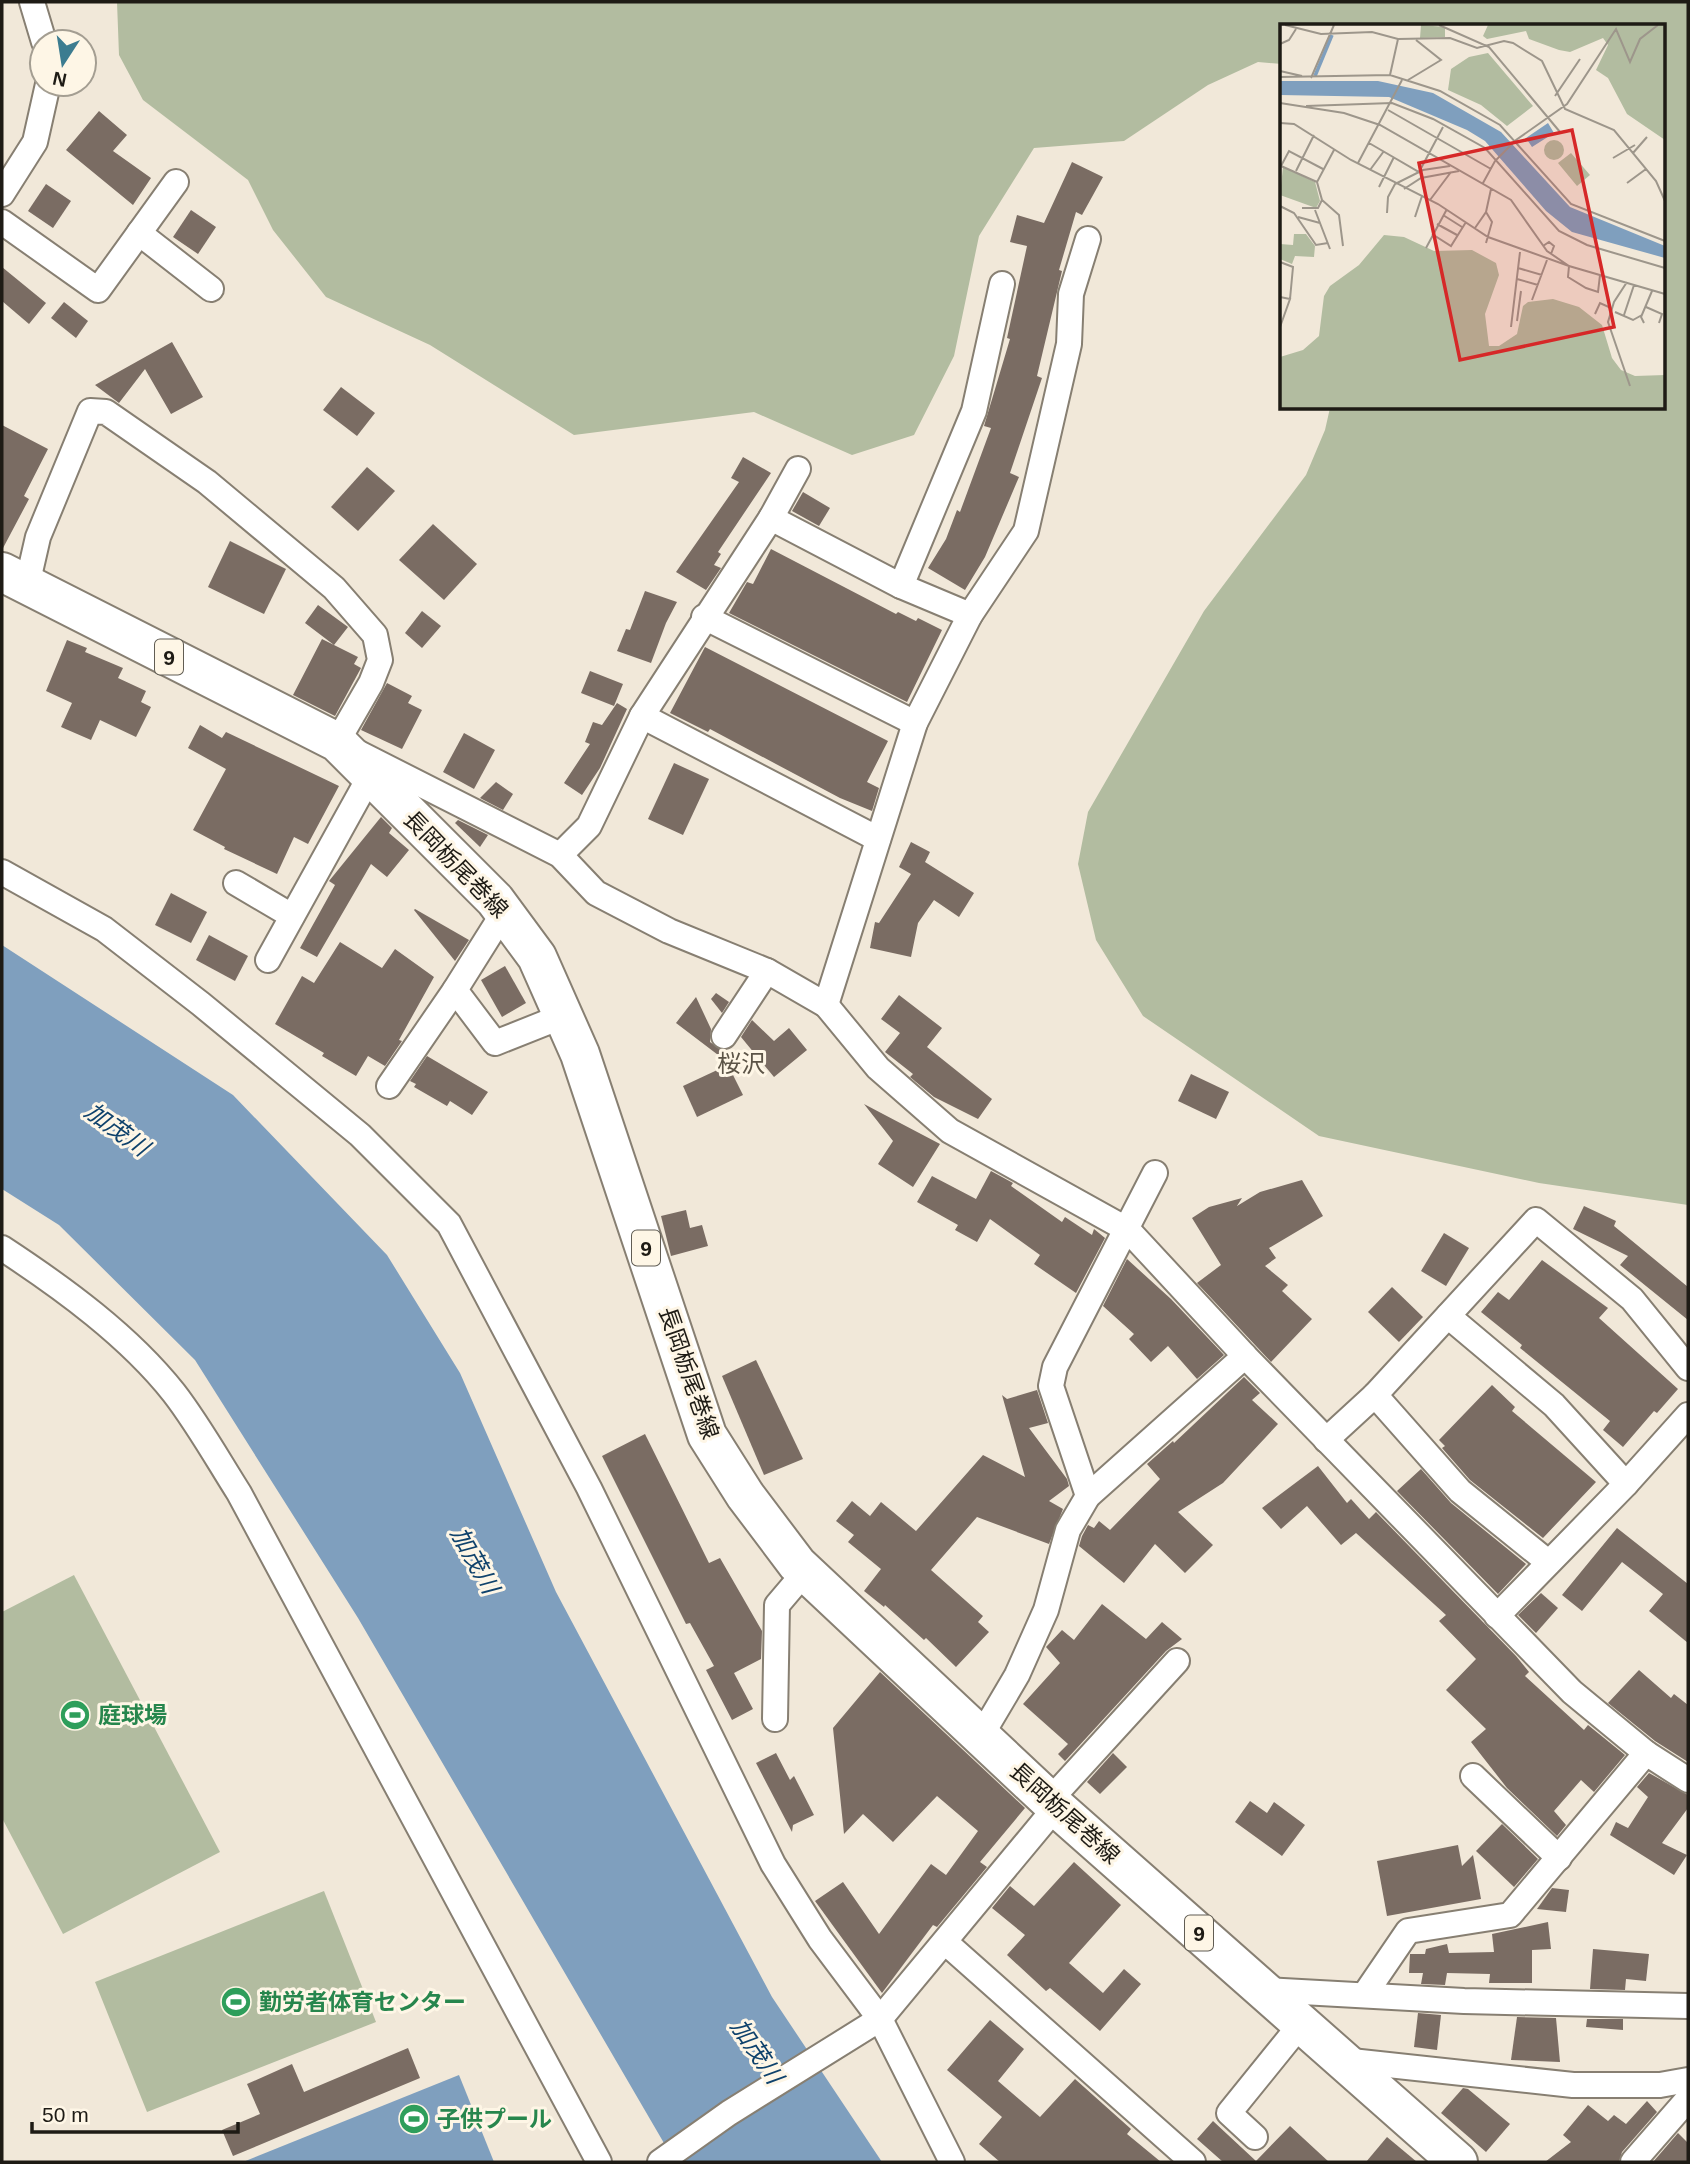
<svg xmlns="http://www.w3.org/2000/svg" width="1690" height="2164" viewBox="0 0 1690 2164" font-family="Helvetica,'Noto Sans JP',sans-serif">
  <style>
    .green { fill: #b2bca0 }
    .water { fill: #7f9fbe }
    .building { fill: #7a6c63 }
    .lines { fill: none; stroke-linecap: round; stroke-linejoin: round }
    .minor-casing { stroke: #877f72; stroke-width: 28 }
    .primary-casing { stroke: #877f72; stroke-width: 42 }
    .minor { stroke: #fff; stroke-width: 24 }
    .primary { stroke: #fff; stroke-width: 38 }
    .labels { text-anchor: middle; dominant-baseline: central; stroke-width: 6; stroke-linejoin: round; paint-order: stroke }
    .shield { fill: #fef6e6; stroke: #615d54; stroke-width: 2 }
    .shield-label { font-size: 21px; font-weight: bold; fill: #1e1b15 }
    .street-label { font-size: 23px; fill: #1e1b15; stroke: #fef6e6 }
    .leisure-label { font-size: 23px; font-weight: bold; fill: #27864d; stroke: #fef6e6; text-anchor: start }
    .neighbourhood-label { font-size: 24px; fill: #5c5447; stroke: #fef6e6 }
    .water-label { font-size: 24px; font-style: italic; fill: #0f426c; stroke: #fef6e6 }
    .inset-river { fill: none; stroke: #7f9fbe; stroke-width: 3.5 }
    .inset-road { fill: none; stroke: #9d968b; stroke-width: 2 }
    .view { fill: #d62828; fill-opacity: 0.15; stroke: #d62828; stroke-width: 3.5 }
    .inset-edge { fill: none; stroke: #1e1b15; stroke-width: 3.5 }
  </style>
  <rect width="100%" height="100%" fill="#f1e8d9"/>
  <g class="green">
    <path d="M117 2H1688V1205L1539 1183 1319 1136 1143 1016 1096 940 1078 864 1088 812 1204 611 1306 475 1325 430 1330 408H1664V26H1282V64L1258 62 1208 85 1124 141 1034 148 979 236 954 356 914 435 852 455 754 412 574 435 430 345 326 297 273 230 248 180 143 100 119 55Z"/>
    <path d="M74 1575 220 1852 63 1934 2 1818V1612Z"/>
    <path d="M324 1891 376 2022 147 2112 95 1982Z"/>
  </g>
  <g class="water">
    <path d="M2 945 233 1095 387 1255 460 1373 556 1592 772 1997 882 2162H675L358 1618 195 1360 59 1225 2 1189Z"/>
    <path d="M459 2075 494 2162H243Z"/>
  </g>
  <g class="building">
    <path d="M99 111 127 135 113 151 151 178 133 205 66 150Z"/>
    <path d="M1072 162 1103 177 1082 215 1076 212 1059 270 1062 271 1037 376 1042 378 1010 473 1019 477 985 557 965 590 928 568 946 539 957 510 960 512 991 428 984 426 1010 339 1007 338 1027 246 1010 242 1017 215 1044 223Z"/>
    <path d="M46 184 71 201 53 228 28 211Z"/>
    <path d="M191 210 216 227 198 254 173 237Z"/>
    <path d="M2 267 46 303 29 324 2 301Z"/>
    <path d="M64 302 88 321 76 338 51 318Z"/>
    <path d="M172 342 203 397 171 414 145 369 119 403 95 385Z"/>
    <path d="M341 387 375 413 357 436 323 410Z"/>
    <path d="M2 425 48 449 24 496 29 499 2 550Z"/>
    <path d="M743 457 771 473 718 552 721 554 714 565 721 568 706 590 676 572 739 482 731 478Z"/>
    <path d="M367 467 395 491 358 531 331 507Z"/>
    <path d="M803 492 830 508 819 526 792 511Z"/>
    <path d="M433 524 477 564 444 600 399 560Z"/>
    <path d="M230 541 286 569 264 614 208 587Z"/>
    <path d="M771 549 896 614 898 612 916 621 918 618 942 630 907 702 729 613 747 582 753 584Z"/>
    <path d="M645 591 677 602 666 623 651 663 617 651 626 629 630 630Z"/>
    <path d="M318 605 348 627 334 645 358 657 354 664 361 668 335 716 293 695 322 639 334 645 305 623Z"/>
    <path d="M422 611 441 626 422 648 405 633Z"/>
    <path d="M67 640 87 648 85 652 123 668 118 678 146 691 141 702 151 707 136 737 100 720 91 740 61 727 72 703 46 691Z"/>
    <path d="M705 647 888 741 867 782 879 788 872 811 840 798 710 729 708 732 670 713Z"/>
    <path d="M590 671 623 684 614 706 581 693Z"/>
    <path d="M387 683 412 696 408 703 422 710 402 749 361 730Z"/>
    <path d="M617 703 627 709 600 768 582 795 564 783 590 744 585 742 593 722 602 725Z"/>
    <path d="M200 725 222 738 226 732 339 786 308 844 294 837 277 874 224 849 225 847 193 830 226 769 188 748Z"/>
    <path d="M464 733 495 750 474 789 443 772Z"/>
    <path d="M674 763 709 779 683 835 648 819Z"/>
    <path d="M496 782 513 794 503 810 480 798Z"/>
    <path d="M381 817 392 828 389 833 409 850 387 877 371 864 317 957 300 948 335 885 329 881Z"/>
    <path d="M458 820 488 835 480 847 455 823Z"/>
    <path d="M911 842 930 852 925 862 974 893 959 917 934 900 918 923 911 957 870 948 875 922 879 923 911 874 899 867Z"/>
    <path d="M171 893 207 912 191 943 155 925Z"/>
    <path d="M415 909 469 940 455 961 414 910Z"/>
    <path d="M209 935 248 956 235 981 196 960Z"/>
    <path d="M340 942 382 968 395 949 434 977 399 1040 402 1041 385 1066 368 1056 356 1076 322 1056 324 1053 275 1024 302 976 314 983Z"/>
    <path d="M505 966 526 1003 502 1017 481 980Z"/>
    <path d="M716 993 729 1002 722 1013 711 999Z"/>
    <path d="M899 995 942 1028 927 1047 992 1099 978 1119 934 1097 910 1077 913 1074 885 1052 900 1033 881 1019Z"/>
    <path d="M696 997 711 1029 710 1042 721 1050 726 1061 676 1023Z"/>
    <path d="M752 1020 774 1041 789 1028 807 1050 774 1077 741 1037Z"/>
    <path d="M427 1056 488 1092 472 1115 450 1101 447 1106 414 1087 416 1084 410 1081Z"/>
    <path d="M728 1065 743 1095 697 1117 683 1086Z"/>
    <path d="M1191 1074 1229 1092 1216 1119 1178 1101Z"/>
    <path d="M864 1104 940 1144 913 1187 878 1164 893 1141Z"/>
    <path d="M991 1171 1013 1183 1011 1186 1062 1222 1065 1217 1092 1235 1094 1229 1105 1238 1076 1293 1034 1264 1040 1255 990 1219 977 1242 955 1230 958 1225 917 1202 932 1176 976 1199Z"/>
    <path d="M1302 1180 1323 1216 1269 1248 1276 1258 1265 1266 1288 1285 1282 1291 1312 1319 1271 1362 1197 1283 1221 1265 1192 1218 1209 1207 1242 1198 1237 1206 1260 1192Z"/>
    <path d="M1584 1206 1616 1221 1614 1226 1688 1287V1320L1620 1265 1628 1256 1573 1229Z"/>
    <path d="M686 1210 690 1228 702 1225 708 1246 671 1256 661 1216Z"/>
    <path d="M1444 1233 1469 1248 1446 1286 1421 1271Z"/>
    <path d="M1127 1259 1171 1299 1224 1355 1197 1379 1168 1346 1151 1362 1129 1339 1134 1334 1103 1306Z"/>
    <path d="M1542 1260 1608 1308 1599 1318 1678 1389 1657 1413 1654 1411 1623 1447 1603 1430 1610 1421 1520 1348 1522 1345 1481 1312 1498 1292 1509 1300Z"/>
    <path d="M1392 1287 1423 1317 1399 1342 1368 1312Z"/>
    <path d="M756 1360 803 1459 764 1475 722 1376Z"/>
    <path d="M1244 1377 1260 1393 1252 1400 1278 1424 1223 1483 1178 1512 1213 1545 1185 1573 1155 1544 1124 1583 1079 1546 1082 1536 1088 1525 1094 1528 1099 1521 1110 1530 1160 1479 1147 1464 1173 1441 1174 1443Z"/>
    <path d="M1492 1385 1515 1407 1512 1411 1596 1482 1543 1538 1470 1480 1442 1448 1445 1446 1439 1440Z"/>
    <path d="M1037 1390 1048 1423 1029 1428 1067 1479 1069 1486 1049 1501 1063 1509 1049 1544 977 1517 931 1570 983 1616 978 1622 989 1632 956 1667 926 1638 924 1640 885 1605 884 1607 864 1591 881 1569 848 1542 854 1535 836 1521 852 1501 870 1516 881 1502 916 1531 983 1455 1025 1477 1002 1395 1007 1399Z"/>
    <path d="M645 1434 709 1563 720 1558 762 1631 761 1659 734 1673 753 1709 732 1720 706 1670 714 1666 690 1623 686 1624 602 1456Z"/>
    <path d="M1318 1466 1347 1503 1351 1499 1369 1519 1376 1512 1516 1656 1529 1672 1525 1676 1584 1730 1588 1725 1625 1755 1594 1792 1581 1780 1554 1811 1566 1825 1557 1836 1507 1788 1471 1742 1486 1729 1446 1690 1476 1659 1439 1621 1446 1615 1356 1533 1341 1545 1307 1506 1281 1529 1262 1508Z"/>
    <path d="M1421 1469 1451 1503 1526 1564 1498 1594 1397 1491Z"/>
    <path d="M1617 1528 1688 1584V1643L1649 1611 1663 1594 1622 1562 1582 1611 1562 1595Z"/>
    <path d="M1541 1593 1558 1608 1536 1633 1518 1615Z"/>
    <path d="M1102 1604 1146 1639 1162 1622 1182 1639 1166 1651 1065 1761 1058 1754 1068 1744 1023 1704 1060 1663 1046 1647 1062 1630 1074 1640Z"/>
    <path d="M1639 1670 1671 1698 1674 1694 1688 1705V1762L1655 1741 1608 1703Z"/>
    <path d="M880 1672 1025 1808 980 1862 987 1867 937 1927 933 1925 882 1993 815 1901 843 1882 879 1934 931 1864 946 1875 978 1831 937 1796 893 1842 863 1814 844 1834 833 1728Z"/>
    <path d="M776 1753 790 1780 794 1776 814 1815 793 1825 792 1832 756 1763Z"/>
    <path d="M1113 1753 1127 1767 1100 1794 1087 1782Z"/>
    <path d="M1649 1773 1688 1795V1808L1662 1843 1687 1855 1674 1875 1610 1835 1616 1822 1628 1828 1648 1797 1637 1787Z"/>
    <path d="M1250 1801 1267 1813 1274 1802 1305 1825 1282 1856 1235 1822Z"/>
    <path d="M1502 1824 1538 1859 1514 1887 1476 1851Z"/>
    <path d="M1458 1845 1462 1866 1473 1855 1481 1899 1387 1916 1377 1861Z"/>
    <path d="M1074 1862 1121 1905 1069 1963 1103 1993 1124 1969 1141 1984 1100 2031 1050 1988 1046 1991 1007 1955 1025 1935 992 1908 1010 1886 1034 1906Z"/>
    <path d="M1552 1888 1569 1890 1566 1912 1537 1909Z"/>
    <path d="M1548 1922 1551 1949 1532 1950V1983H1489L1490 1974 1447 1973 1445 1985 1421 1984 1423 1973H1409L1410 1954H1425L1426 1949 1447 1944 1449 1953 1494 1952 1492 1934Z"/>
    <path d="M1593 1949 1649 1954 1646 1981 1626 1979 1625 1990 1590 1989Z"/>
    <path d="M1418 2013 1441 2015 1437 2050 1414 2047Z"/>
    <path d="M1517 2017 1556 2018 1560 2062 1511 2060Z"/>
    <path d="M1587 2019H1623V2030L1586 2027Z"/>
    <path d="M990 2020 1024 2049 998 2081 1040 2117 1075 2079 1131 2129 1127 2134 1161 2162H1000L979 2144 1002 2117 947 2070Z"/>
    <path d="M408 2048 420 2078 233 2156 222 2130 260 2114 247 2084 292 2064 304 2092Z"/>
    <path d="M1463 2088 1468 2089 1510 2124 1486 2152 1441 2113Z"/>
    <path d="M1647 2101 1657 2112 1622 2152 1619 2162H1545L1571 2142 1563 2135 1588 2105 1608 2121 1614 2115 1626 2124Z"/>
    <path d="M1213 2121 1256 2161 1290 2126 1329 2162H1223L1197 2139Z"/>
    <path d="M1678 2133 1688 2143V2162H1653Z"/>
    <path d="M1387 2137 1417 2162H1366Z"/>
  </g>
  <g class="lines">
    <g class="minor-casing">
      <g id="minor">
        <path d="M32 2 44 42"/>
        <path d="M2 194 35 142 48 84"/>
        <path d="M2 222 98 290 176 182"/>
        <path d="M139 233 211 289"/>
        <path d="M771 518 901 586 970 615"/>
        <path d="M27 585 38 537 90 411 106 412 207 482 334 588 375 635 380 660 371 683 337 742 560 855 596 893 669 931 767 971 826 1005 878 1068 950 1131 1128 1230 1245 1356 1572 1692 1646 1753 1688 1780"/>
        <path d="M901 586 974 411 1002 284"/>
        <path d="M704 617 915 723"/>
        <path d="M642 716 878 839"/>
        <path d="M560 855 589 826 642 716 771 518 798 469"/>
        <path d="M2 872 104 929 201 1004 360 1135 449 1224 589 1488 773 1864 820 1939 880 2019 952 2162"/>
        <path d="M236 883 292 916"/>
        <path d="M504 912 455 990 495 1043 563 1016"/>
        <path d="M268 960 370 776"/>
        <path d="M826 1005 915 723 970 615 1026 531 1069 344 1071 294 1088 239"/>
        <path d="M724 1036 767 971"/>
        <path d="M389 1086 455 990"/>
        <path d="M2 1248C63 1288 129 1336 174 1393 198 1424 218 1460 239 1493L599 2162"/>
        <path d="M1448 1316 1554 1405 1626 1484"/>
        <path d="M1375 1395 1460 1491 1548 1562"/>
        <path d="M1326 1440 1375 1395 1536 1220 1632 1299 1688 1368"/>
        <path d="M1088 1496 1051 1386 1055 1367 1155 1173"/>
        <path d="M1497 1616 1626 1484 1688 1415"/>
        <path d="M775 1719 777 1605 805 1572"/>
        <path d="M981 1736 1017 1675 1046 1610 1068 1530 1088 1496 1245 1356"/>
        <path d="M1473 1776 1559 1858"/>
        <path d="M1049 1801 1177 1661"/>
        <path d="M945 1942 1193 2162"/>
        <path d="M1264 1990 1464 2001 1688 2006"/>
        <path d="M1365 1994 1408 1931 1510 1915 1646 1753"/>
        <path d="M1342 2060 1573 2085H1660L1688 2080"/>
        <path d="M1255 2137 1229 2113 1301 2024"/>
        <path d="M660 2162 729 2113 880 2019 1056 1807"/>
        <path d="M1633 2162 1688 2099"/>
      </g>
    </g>
    <g class="primary-casing">
      <path id="primary" d="M2 572 337 742 495 900 537 957 580 1054 707 1435 745 1495 797 1564 1056 1807 1458 2162"/>
    </g>
    <use href="#minor" class="minor"/>
    <use href="#primary" class="primary"/>
  </g>
  <defs>
    <g id="stadium-disc" transform="scale(1.575)"><circle r="9.5" fill="#2e9e5b" stroke="#fef6e6"/><path d="M0-5a6.5 5 0 1 0 0 10a6.5 5 0 1 0 0-10ZM-3.5-1.8h7v3.6h-7Z" fill="#fff"/></g>
  </defs>
  <g fill-rule="evenodd">
    <use href="#stadium-disc" x="75" y="1715"/>
    <use href="#stadium-disc" x="236" y="2002"/>
    <use href="#stadium-disc" x="414" y="2119"/>
  </g>
  <g class="labels">
    <g class="shield">
      <rect x="155" y="639.5" width="28" height="35" rx="5"/>
      <rect x="632" y="1230.5" width="28" height="35" rx="5"/>
      <rect x="1185" y="1915.5" width="28" height="35" rx="5"/>
    </g>
    <g class="shield-label">
      <text x="169" y="657">9</text>
      <text x="646" y="1248">9</text>
      <text x="1199" y="1933">9</text>
    </g>
    <g class="street-label">
      <text transform="translate(456 864) rotate(46)">長岡栃尾巻線</text>
      <text transform="translate(689 1373) rotate(71)">長岡栃尾巻線</text>
      <text transform="translate(1065 1813) rotate(42)">長岡栃尾巻線</text>
    </g>
    <g class="leisure-label">
      <text x="98" y="1715">庭球場</text>
      <text x="259" y="2002">勤労者体育センター</text>
      <text x="437" y="2119">子供プール</text>
    </g>
    <g class="neighbourhood-label">
      <text x="741" y="1063">桜沢</text>
    </g>
    <g class="water-label">
      <text transform="translate(117 1129) rotate(36)">加茂川</text>
      <text transform="translate(475 1560) rotate(61)">加茂川</text>
      <text transform="translate(757 2051) rotate(56)">加茂川</text>
    </g>
  </g>
  <g transform="translate(1280 24)">
    <rect width="385" height="385" fill="#f1e8d9"/>
    <path d="M141 1 165 3V13L140 14ZM208 1H385V116L347 90 328 54 316 46 328 21 323 14 290 28 279 26 249 15 246 7 207 15 203 12ZM208 29 253 82 227 102 201 81 168 66 171 45 189 33ZM264 126a10 10 0 1 1 20 0a10 10 0 1 1-20 0ZM291 129 310 151 297 162 278 139ZM3 143 35 158 40 177 36 184 0 171ZM14 210H26L35 222 34 233 15 232 12 240 0 235V220L13 221ZM104 211 124 213 154 227 192 226 216 239 219 251 205 290 209 322H219L237 310 243 282 248 278 273 275 299 283 322 301 332 334 341 346 355 352 385 351V384H0V333L23 326 39 312 44 272 50 262 79 241Z" fill="#b2bca0"/>
    <path d="M0 57H98L153 69 221 108 290 183 385 222V234L292 208 266 187 205 117 187 106 109 73 0 71ZM268 99 274 109 252 123 246 114Z" fill="#7f9fbe"/>
    <path class="inset-river" d="M35 52 52 11"/>
    <path class="inset-road" d="M5 1 41 10 92 8 118 15 170 14 197 24 224 17 233 19 262 37 285 85 334 106 376 157 385 177M159 1 209 23 280 108M0 20 9 16 16 5M0 47 22 52M110 51 118 15M0 53 110 51 160 67 220 101 291 180 385 217M31 54 54 1M128 56 161 36 136 16M275 72 300 35M0 79 64 89 100 101 231 176 267 227 289 242 385 270M26 82 112 79 153 95 205 124 279 207 307 221 385 244M108 86 211 145M0 99 14 100 71 136 158 180 208 213 289 242 288 253 306 264 318 268 320 251M89 119 139 148 163 103M353 129 367 113M333 134 355 121M78 139 122 56M1 142 9 127 43 145M1 142 37 158M90 146 104 127M16 147 34 111M203 159 215 137 236 116 287 80 336 5 350 38 360 15 378 1M347 159 366 145M99 163 114 133M124 165 141 154 179 147M42 176 59 191 63 222M150 176 171 148M0 182 14 189 36 221 48 219M22 184H38L42 176 37 158 54 126M35 186 50 225M206 188 212 198 206 219M107 189 108 173 115 160 143 146 170 142M163 191 182 203M18 193 40 199M135 193 142 172M157 200 177 211M195 204 206 188 211 165M152 210 171 222 186 198M263 222 269 218 274 222 271 230M146 224 167 185M0 238 13 243 10 275M238 244 262 251M237 255 258 261M347 258 334 278 328 298 350 362M0 273 10 275 0 303M252 276 267 236M366 283 382 290 379 299M335 288 353 296 362 291M315 290 320 279 331 284M344 291 354 261M237 297 241 267M364 299 361 293 372 267M231 303 240 228"/>
    <path class="view" d="M292 106 334 303 180 336 139 139Z"/>
    <rect width="385" height="385" class="inset-edge"/>
  </g>
  <rect width="1690" height="2164" fill="none" stroke="#1e1b15" stroke-width="7"/>
  <g transform="translate(63 63) rotate(192)"><circle r="33" fill="#fef6e6" stroke="#a49e92" stroke-width="2"/>
  <path d="M0-5L12 26L0 18L-12 26Z" fill="#3c7c90"/>
  <text y="-10" font-size="19" font-weight="bold" text-anchor="middle" fill="#1e1b15">N</text>
  </g>
  <path d="M32 2122v10h206v-10" fill="none" stroke="#1e1b15" stroke-width="3.5"/>
  <text x="42" y="2122" font-size="21" fill="#1e1b15" stroke="#fef6e6" stroke-width="5" paint-order="stroke">50 m</text>
</svg>
